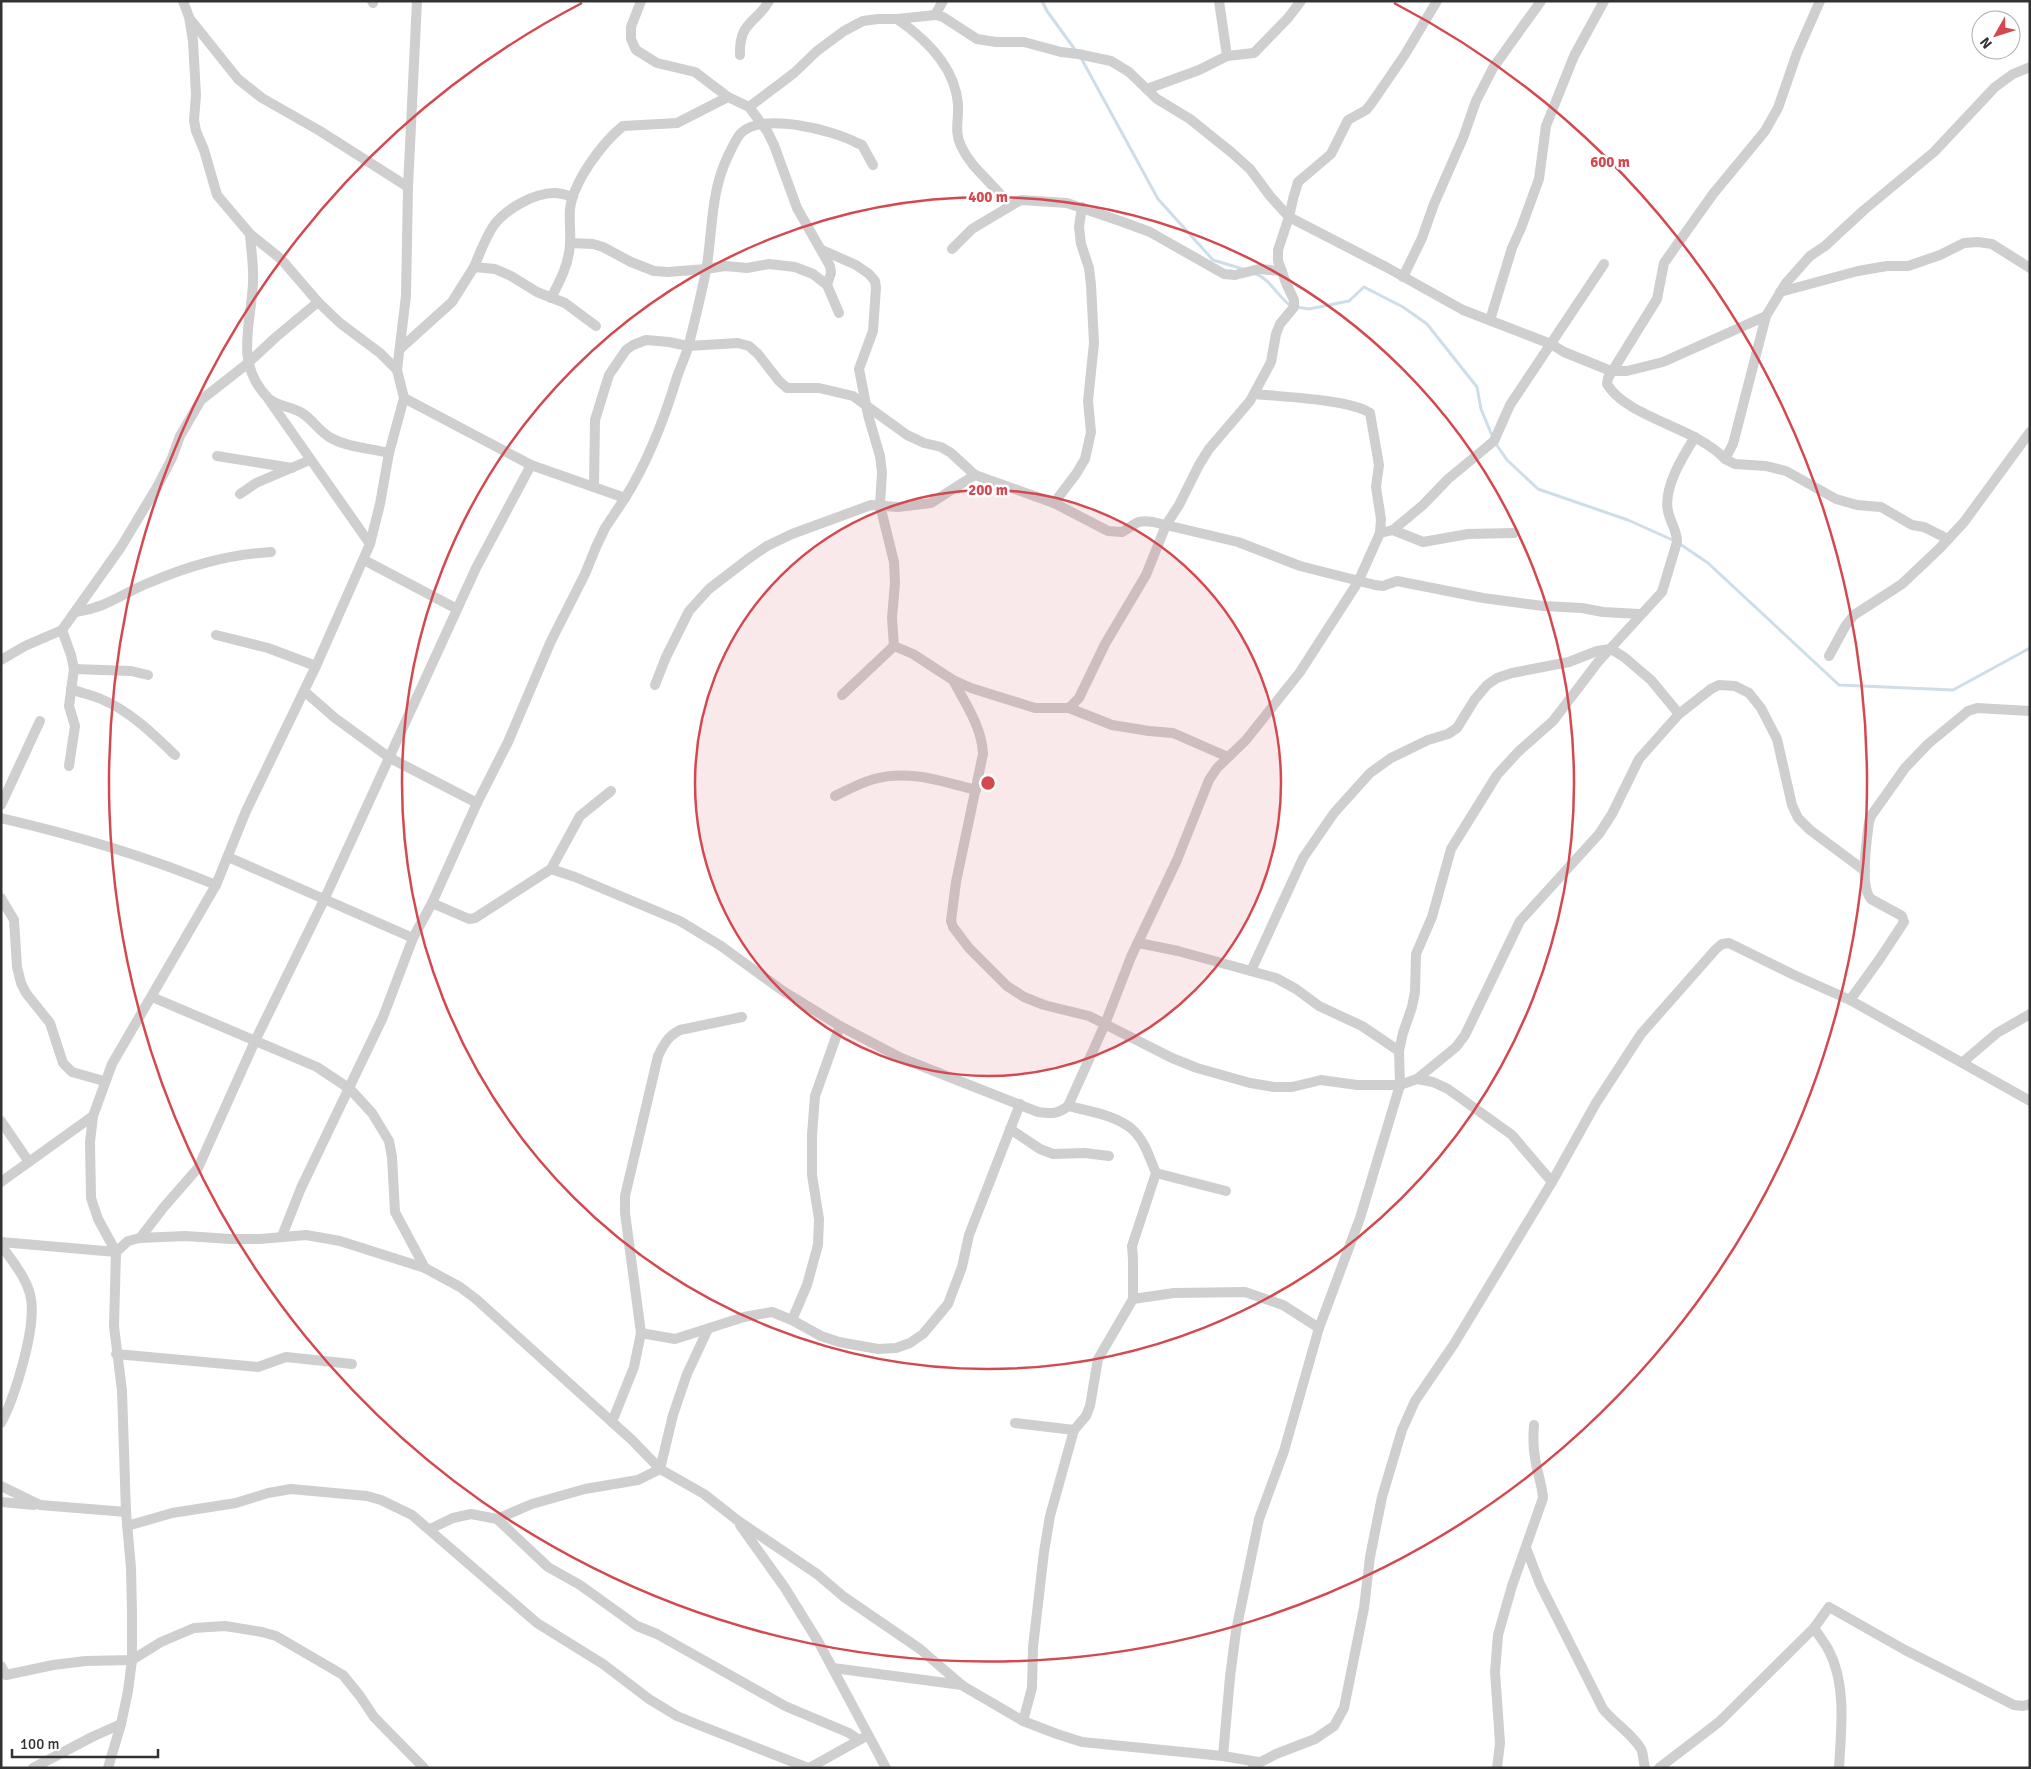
<svg xmlns="http://www.w3.org/2000/svg" width="2031" height="1769" viewBox="0 0 2031 1769" font-family="Signika,sans-serif">
  <style>
    .lines { fill: none; stroke-linecap: round; stroke-linejoin: round }
    .stream { stroke: #cedee8; stroke-width: 3 }
    .minor { stroke: #cfcfcf; stroke-width: 10 }
    .ring { fill: none; stroke: #d44950; stroke-width: 2.5 }
    .centre { fill: #d44950; stroke: #fff; stroke-width: 2.5 }
    .ring-label { font-size: 15px; text-anchor: middle; font-weight: bold; fill: #d44950; stroke: #fff; stroke-width: 5; stroke-linejoin: round; paint-order: stroke }
  </style>
  <rect width="100%" height="100%" fill="#fff"/>
  <g class="lines">
    <g class="stream">
      <path d="M1042 1 1047 11 1076 51"/>
      <path d="M1080 56 1158 199 1213 260 1243 269"/>
      <path d="M1256 274C1271 280 1277 296 1291 306"/>
      <path d="M1297 307 1309 309 1349 301 1364 287 1403 307 1427 324 1477 387 1481 409 1493 438"/>
      <path d="M1496 444 1507 460 1538 489 1628 520 1677 542 1708 563 1839 685 1953 690 2030 648"/>
    </g>
    <g class="minor">
      <path d="M183 1 189 17 193 41 196 95 194 120 196 131 204 150 217 195 250 234 281 259 318 302 340 323 380 353 397 370"/>
      <path d="M372 1 373 3"/>
      <path d="M641 1 631 27V39L636 50 657 63 695 72 728 97 749 107"/>
      <path d="M935 15 943 1"/>
      <path d="M190 19 238 79 262 98 320 131 408 187"/>
      <path d="M897 19C926 39 955 67 958 104 959 119 954 132 961 146 972 170 995 184 1009 206"/>
      <path d="M740 55C739 21 756 24 769 1"/>
      <path d="M1227 56 1254 53 1288 18 1301 1"/>
      <path d="M1147 89 1199 70 1227 56 1219 1"/>
      <path d="M250 234C251 250 254 267 253 283 251 326 234 363 268 398 276 406 293 407 302 413 313 420 320 432 331 438 349 448 370 448 389 453"/>
      <path d="M570 243 593 244 603 247 631 262 654 271 668 272 706 269 725 266 747 268 769 264 795 267 813 274 827 285 839 313"/>
      <path d="M952 249 972 229 1017 202 1021 200 1067 203 1123 222 1150 232 1224 274 1235 275 1259 269 1282 271"/>
      <path d="M822 250 856 265 869 274 875 281 876 288 873 331 859 369 868 415 880 456 882 472 880 505 894 562 895 583 892 618 894 646 913 654 953 680 971 688 1035 708H1069L1079 698 1105 644 1146 575 1166 525 1179 505 1199 465 1209 449 1250 401 1271 362 1276 334 1280 324 1294 307V300L1286 283 1278 261V250L1289 217 1293 199 1298 182 1331 154 1348 120 1366 110 1371 104 1404 56 1437 1"/>
      <path d="M474 267C480 253 485 238 494 225 506 209 534 193 554 193 560 193 567 195 573 197"/>
      <path d="M1403 277 1422 238 1434 204 1463 138 1476 101 1493 68 1541 1"/>
      <path d="M827 285 831 273 830 266 797 208 774 145 767 131 749 107 794 73 817 51 844 31 863 21 878 19H897L935 15 943 17 977 39 996 42H1024L1061 52 1078 54 1111 61 1129 72 1157 99 1190 119 1231 152 1250 169 1270 196 1289 217 1386 267 1463 310 1551 344 1564 352 1611 371H1627L1663 362 1766 316"/>
      <path d="M1780 292 1858 271 1887 266H1908L1940 255 1964 243 1978 242 1992 244 2030 268"/>
      <path d="M551 298C560 281 569 264 570 244 571 232 569 221 570 209 573 182 602 143 623 126L677 123 728 97"/>
      <path d="M1490 320 1512 248 1521 228 1539 179 1546 126 1574 56 1604 1"/>
      <path d="M400 349 452 302 474 267 495 269 511 276 537 292 565 303 596 326"/>
      <path d="M1255 394C1282 397 1349 399 1370 413L1379 465 1376 487 1381 519 1380 533"/>
      <path d="M404 398 531 465 625 498C649 460 664 420 677 377 681 366 686 355 689 344 695 320 701 295 706 271 713 231 710 193 728 156 732 148 735 140 741 133 763 112 833 130 857 143L862 145 873 165"/>
      <path d="M269 400 370 544"/>
      <path d="M217 456 292 468"/>
      <path d="M1725 459C1696 427 1627 418 1607 384L1608 378 1657 299 1664 263 1713 194 1765 131 1778 108 1797 53 1820 1"/>
      <path d="M594 487 595 420 609 375 626 350 633 345 646 340 669 342 688 346 738 343 749 346 758 354 779 381 787 388H819L853 396 907 435 924 443 941 447 951 453 975 475 1054 503 1108 531 1122 532C1135 525 1136 519 1153 522L1238 542 1300 566 1375 585 1383 586 1397 581 1483 598 1543 606 1582 608 1603 612 1639 614"/>
      <path d="M240 494 256 483 310 460"/>
      <path d="M1054 503 1076 474 1085 459 1091 432 1088 401 1094 343 1091 285 1089 268 1081 244 1079 227 1082 207"/>
      <path d="M1393 530 1423 505 1448 479 1494 441 1510 405 1604 264"/>
      <path d="M1948 539 1924 527 1912 525 1881 507 1857 505 1836 499 1786 471 1766 466 1735 464 1725 459 1733 444 1766 316 1786 283 1810 256 1825 246 1864 210 1934 152 1995 87 2013 74 2030 67"/>
      <path d="M364 560 457 609"/>
      <path d="M76 612C105 608 120 595 146 584 188 566 225 555 271 552"/>
      <path d="M62 630 71 655 74 669 69 706 75 726 69 766"/>
      <path d="M216 635 268 648 316 666"/>
      <path d="M1829 656 1846 625 1854 615 1902 584 1940 548 1964 522 2030 432"/>
      <path d="M1 660 25 646 62 630 121 547 157 487 172 458 180 436 201 400 247 364 276 337 318 302"/>
      <path d="M74 669 131 671 148 675"/>
      <path d="M953 680C965 703 982 727 983 754L956 882 951 921 953 927 969 948 1007 986 1024 997 1044 1005 1089 1016 1172 1058 1197 1068 1250 1083 1274 1087H1292L1321 1080 1357 1085H1400L1417 1079 1433 1082 1448 1089 1512 1135 1552 1182"/>
      <path d="M655 685 666 657 689 611 709 589 748 559 767 546 792 534 871 505 898 507 931 503 975 475"/>
      <path d="M71 689C81 693 92 695 101 699 130 711 153 734 175 755"/>
      <path d="M304 691 335 718 390 758 477 803"/>
      <path d="M842 695 894 646"/>
      <path d="M1069 708 1112 725 1149 731 1173 733 1228 757"/>
      <path d="M835 796C847 790 860 783 874 779 908 769 944 782 976 790"/>
      <path d="M1 805 40 721"/>
      <path d="M1 818C75 835 146 856 216 885"/>
      <path d="M228 857 413 938"/>
      <path d="M551 869 580 816 611 791"/>
      <path d="M1 898 14 920 17 967 21 983 26 993 50 1023 63 1063 72 1072 104 1081"/>
      <path d="M432 903 469 919 475 918 551 869 575 877 680 921 721 946 783 991 840 1026 901 1058 1038 1112C1052 1114 1058 1114 1068 1106 1089 1111 1119 1116 1134 1131 1145 1142 1150 1159 1156 1173L1132 1246 1133 1259V1299L1098 1359 1090 1406 1086 1416 1074 1430 1015 1423"/>
      <path d="M1139 943 1178 951 1276 978 1296 989 1319 1006 1362 1026 1399 1051"/>
      <path d="M1251 971 1303 858 1334 813 1370 773 1391 758 1428 740 1448 734 1457 728 1475 699 1487 685 1497 678 1512 673 1569 662 1597 651 1611 649 1624 657 1651 680 1679 714"/>
      <path d="M152 997 317 1067 350 1089 372 1113 389 1141 392 1157 395 1212 425 1268"/>
      <path d="M1850 1000 1879 960 1904 922 1902 916 1871 899C1859 886 1867 839 1869 822L1871 816 1905 768 1928 744 1968 711 1977 708 2030 711"/>
      <path d="M1963 1062 1997 1033 2030 1014"/>
      <path d="M1417 1079 1456 1047 1465 1035 1520 921 1599 834 1612 814 1639 759 1679 714 1711 689 1719 685 1735 686 1749 693 1761 708 1777 739 1792 805 1798 818 1810 830 1865 871"/>
      <path d="M1068 1106 1105 1024 1131 957 1177 860 1209 780 1217 768 1246 740 1300 672 1358 582 1380 533 1393 530 1423 542 1468 534 1514 533"/>
      <path d="M1 1121 29 1162"/>
      <path d="M1010 1129 1040 1149 1053 1154 1085 1153 1109 1156"/>
      <path d="M1156 1173 1226 1191"/>
      <path d="M1 1182 93 1116"/>
      <path d="M282 1236 301 1188 383 1017 413 938 432 903 477 803 508 742 551 641 585 574 596 547 605 528 625 498"/>
      <path d="M140 1238 164 1207 198 1168 255 1041 324 900 476 568 531 465"/>
      <path d="M1 1242 116 1252 128 1241 140 1238 185 1236 231 1239H260L306 1235 340 1241 425 1268 460 1287 476 1299 632 1440 660 1469 704 1494 737 1520 817 1574 844 1597 920 1649 963 1686 1023 1721 1057 1734 1082 1742 1223 1756 1258 1762"/>
      <path d="M1 1245C12 1261 28 1279 31 1299 36 1329 15 1397 1 1423"/>
      <path d="M1133 1299 1174 1293 1245 1292 1283 1305 1319 1328"/>
      <path d="M792 1320 807 1285 818 1245 819 1219 812 1175V1135L815 1096 840 1026"/>
      <path d="M641 1333 625 1213V1196L658 1056C664 1044 668 1036 680 1030L742 1017"/>
      <path d="M116 1354 258 1367 286 1357 352 1364"/>
      <path d="M612 1422 634 1367 641 1333 675 1339 744 1317 772 1312 792 1320 821 1336 839 1342 878 1349 896 1348 910 1343 923 1334 948 1304 962 1267 969 1235 1020 1104"/>
      <path d="M1 1486 40 1505 126 1512"/>
      <path d="M1 1502 34 1505"/>
      <path d="M497 1519 532 1504 585 1489 638 1480 660 1469 673 1415 687 1374 708 1329"/>
      <path d="M740 1525 785 1588 819 1643 886 1768"/>
      <path d="M127 1526 172 1513 236 1503 268 1493 291 1489 367 1496 381 1500 412 1515 537 1623 603 1664 649 1699 677 1716 694 1723 808 1768"/>
      <path d="M430 1529 453 1518 471 1514 497 1519 548 1567 580 1585 637 1626 657 1634 785 1706 849 1733 859 1740"/>
      <path d="M1526 1548 1540 1584 1603 1709C1613 1722 1636 1737 1642 1751 1643 1756 1644 1763 1645 1768"/>
      <path d="M1814 1628C1819 1636 1825 1643 1829 1651 1847 1686 1841 1730 1839 1768"/>
      <path d="M1 1666 6 1675 53 1665 86 1661 132 1660 161 1642 194 1628 225 1626 262 1632 276 1636 343 1675 360 1696 374 1717 424 1768"/>
      <path d="M833 1668 962 1685"/>
      <path d="M1023 1721 1032 1688 1033 1647 1044 1552 1050 1516 1074 1430"/>
      <path d="M1223 1756 1230 1677 1236 1631 1259 1519 1284 1451 1319 1328 1360 1218 1400 1085 1399 1051 1403 1033 1412 1007 1415 992 1416 954 1432 917 1451 849 1497 775 1518 752 1553 721 1598 662 1662 592 1677 542C1677 530 1670 522 1668 511 1663 488 1683 456 1695 437"/>
      <path d="M1253 1766 1276 1754 1315 1739 1334 1726 1344 1708 1364 1608 1370 1557 1382 1497 1402 1430 1415 1401 1454 1344 1552 1182 1596 1103 1641 1034 1716 949 1722 944 1729 943 1794 975 1850 1000 2030 1101"/>
      <path d="M33 1768 92 1737 121 1724"/>
      <path d="M108 1768 121 1724 128 1691 132 1660V1614L131 1568 126 1512 122 1391 114 1326 116 1252 98 1219 91 1198 90 1142 93 1116 112 1064 216 885 246 811 316 666 370 544 380 504 389 453 404 398 397 370 406 296 408 187 417 1"/>
      <path d="M809 1768 863 1738"/>
      <path d="M1497 1768 1500 1743 1495 1672 1498 1635 1512 1586 1543 1498C1542 1484 1537 1472 1535 1458 1533 1447 1533 1437 1534 1425"/>
      <path d="M1659 1768 1719 1722 1814 1628 1829 1607 1905 1650 2014 1705 2023 1706 2030 1704"/>
    </g>
  </g>
  <circle cx="988" cy="783" r="293" fill="#d44950" fill-opacity=".12"/>
  <g class="ring">
    <circle cx="988" cy="783" r="293"/>
    <circle cx="988" cy="783" r="586"/>
    <path d="M1394 3A879 879 0 1 1 582 3"/>
  </g>
  <circle cx="988" cy="783" r="8" class="centre"/>
  <g class="ring-label">
    <text x="1610" y="167">600 m</text>
    <text x="988" y="202">400 m</text>
    <text x="988" y="495">200 m</text>
  </g>
  <rect width="2031" height="1769" fill="none" stroke="#323232" stroke-width="5"/>
  <g transform="translate(1996 35) rotate(231)"><circle r="24" fill="#ffffff" stroke="#adadad"/>
  <path d="M0-4L9 19L0 12L-9 19Z" fill="#d44950"/>
  <text y="-8" font-size="14" font-weight="bold" text-anchor="middle" fill="#323232">N</text>
  </g>
  <path d="M12 1749v8h146v-8" fill="none" stroke="#323232" stroke-width="2.5"/>
  <text x="20" y="1749" font-size="15" fill="#323232" stroke="#ffffff" stroke-width="4" paint-order="stroke">100 m</text>
</svg>
